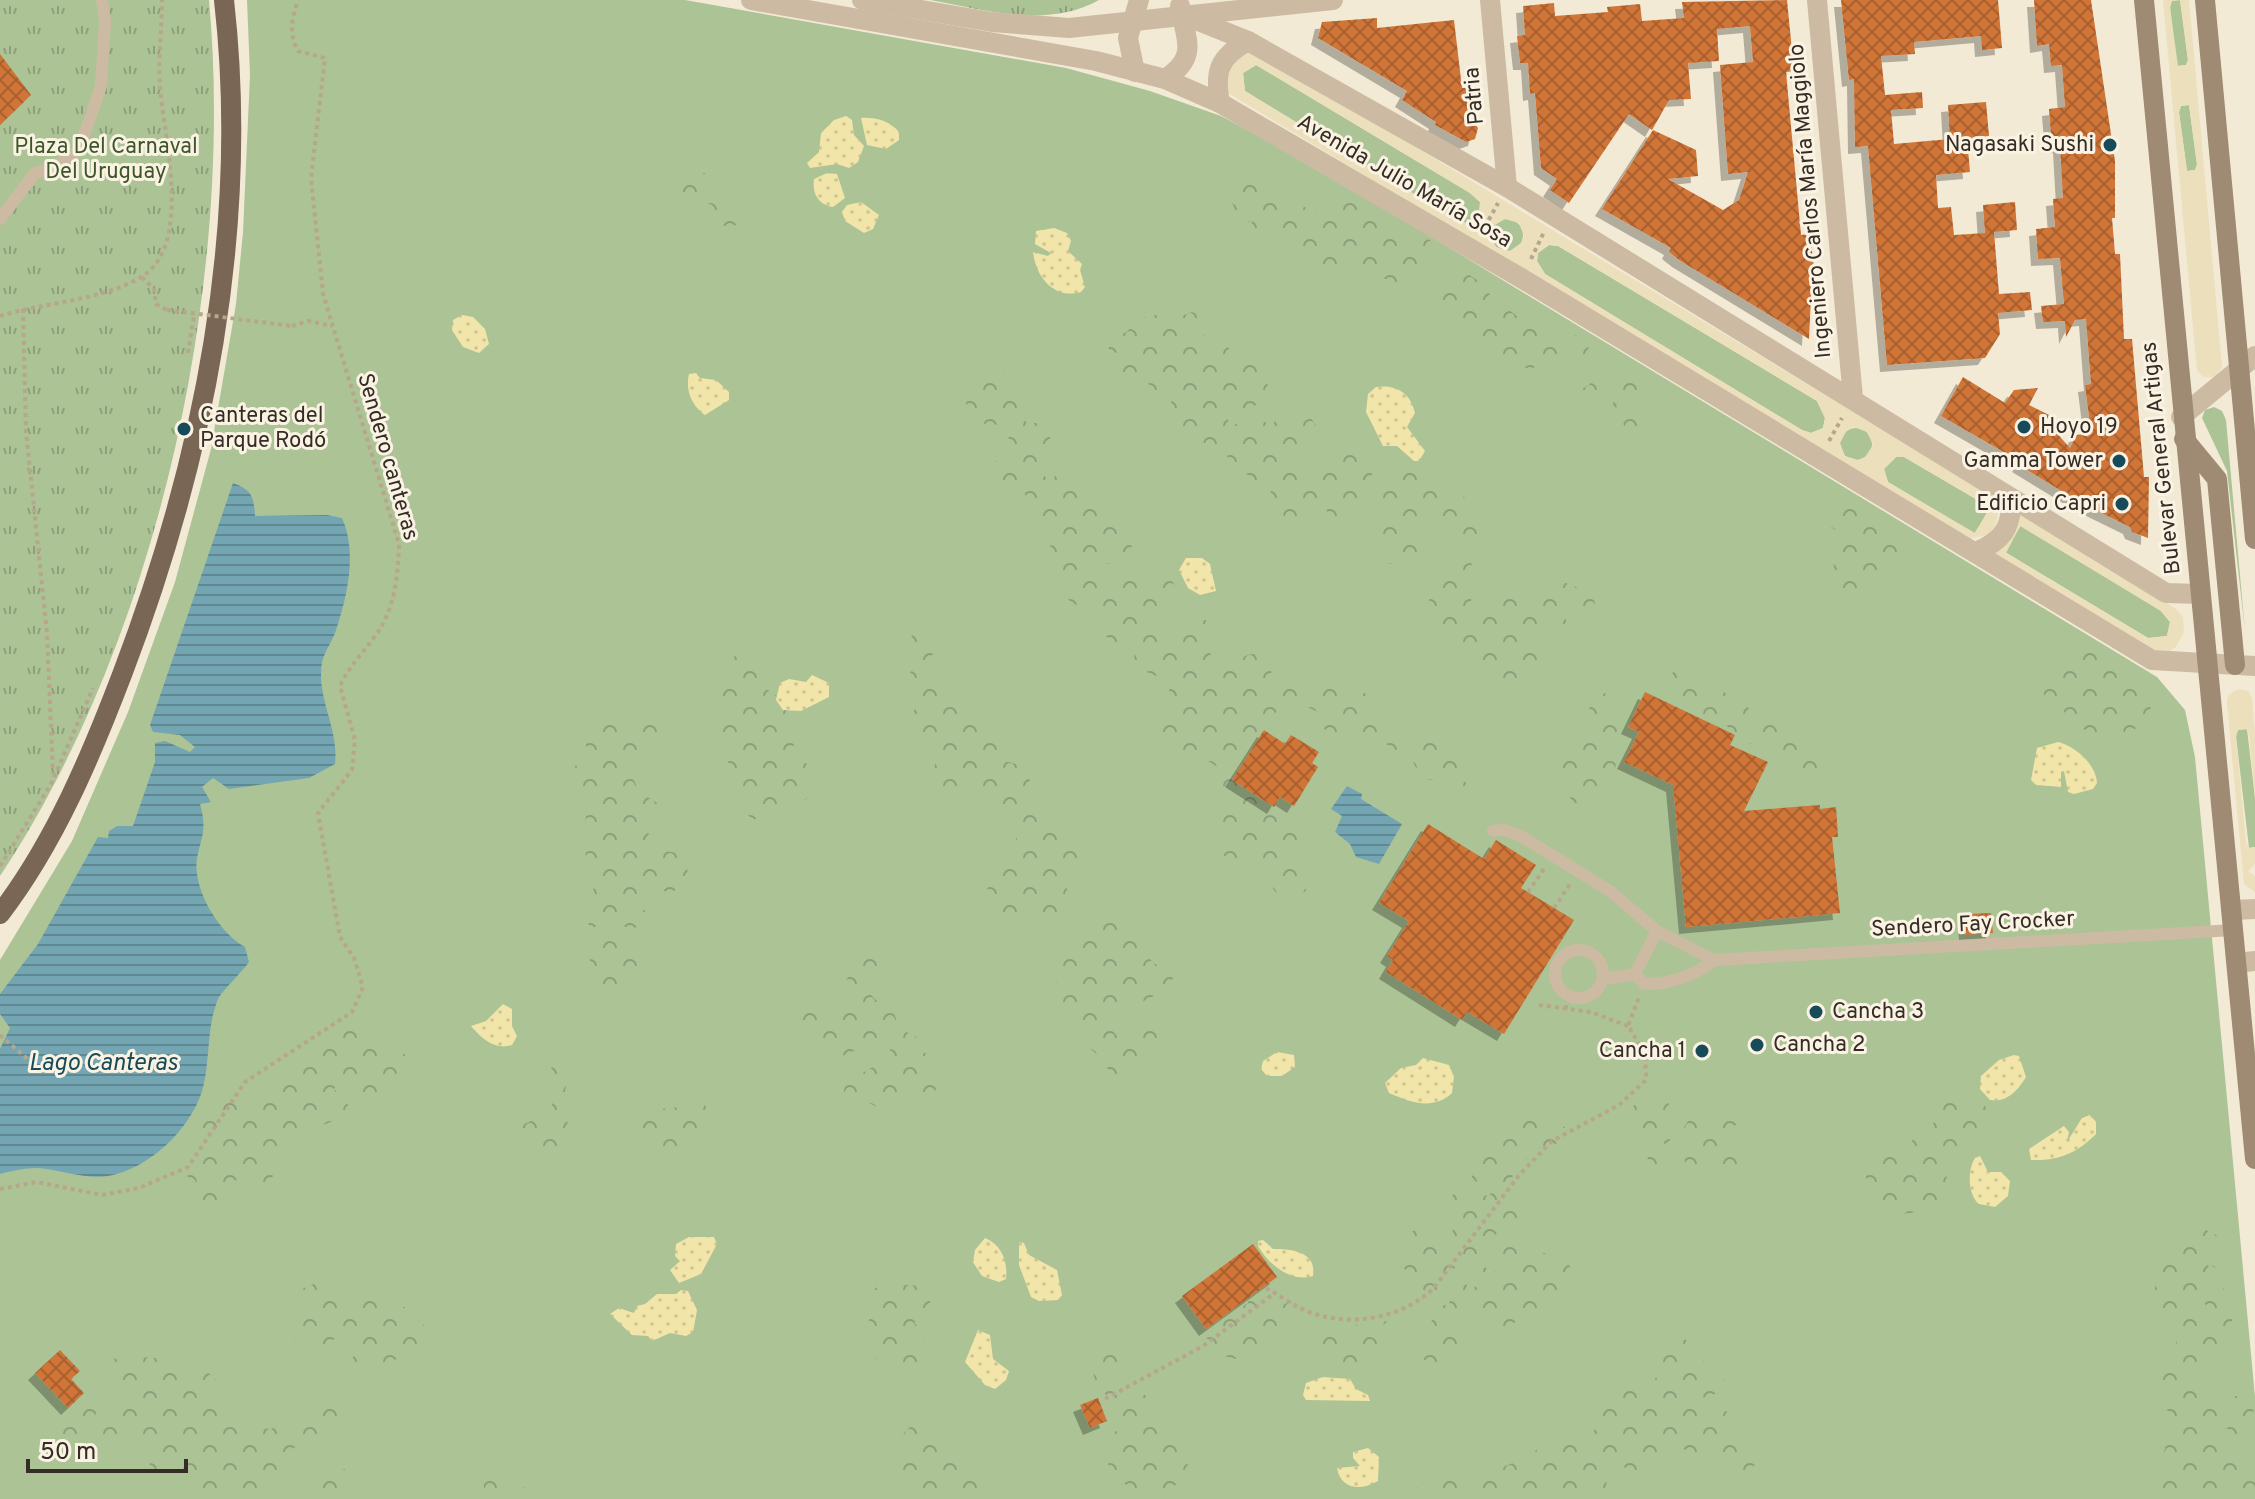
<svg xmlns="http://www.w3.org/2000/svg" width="2255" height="1499" viewBox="0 0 2255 1499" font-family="Overpass,sans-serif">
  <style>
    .green { fill: #acc396 }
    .forest { fill: url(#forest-crowns) }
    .sand { fill: url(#sand-dots) }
    .park { fill: url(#park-tufts) }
    .plaza { fill: #ecdfbc; fill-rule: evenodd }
    .water { fill: url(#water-rules) }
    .building { fill: url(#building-cross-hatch); filter: url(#shadow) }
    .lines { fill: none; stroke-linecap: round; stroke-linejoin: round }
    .path { stroke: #b7a68c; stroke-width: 4; stroke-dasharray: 4 4; stroke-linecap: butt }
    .lane { stroke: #ccbba2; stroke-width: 12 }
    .street { stroke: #ccbba2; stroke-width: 20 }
    .secondary { stroke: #9f8a73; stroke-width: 20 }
    .primary { stroke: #796654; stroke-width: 20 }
    .path-bridge { stroke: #b7a68c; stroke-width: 4; stroke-dasharray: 4 4; stroke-linecap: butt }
    .poi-dot { fill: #174b5a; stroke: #faf3e3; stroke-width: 3 }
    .labels { text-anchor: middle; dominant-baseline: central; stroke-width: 6; stroke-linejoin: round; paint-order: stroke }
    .street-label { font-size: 22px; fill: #352d25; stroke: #faf3e3 }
    .poi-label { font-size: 22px; fill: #352d25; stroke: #faf3e3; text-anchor: end }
    .park-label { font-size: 22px; fill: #3d5627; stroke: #faf3e3 }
    .water-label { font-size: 24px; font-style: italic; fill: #174b5a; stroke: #faf3e3 }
  </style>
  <defs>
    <pattern id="forest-crowns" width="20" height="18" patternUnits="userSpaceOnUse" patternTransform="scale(2)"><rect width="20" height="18" fill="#acc396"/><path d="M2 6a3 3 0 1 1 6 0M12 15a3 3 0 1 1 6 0" fill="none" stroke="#8d9f7a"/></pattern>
    <pattern id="sand-dots" width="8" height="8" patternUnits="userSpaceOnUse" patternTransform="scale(2)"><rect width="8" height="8" fill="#f2e5a9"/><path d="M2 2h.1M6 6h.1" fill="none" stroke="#d0c591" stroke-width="1.8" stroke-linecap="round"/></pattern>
    <pattern id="park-tufts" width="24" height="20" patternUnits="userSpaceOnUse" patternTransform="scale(2)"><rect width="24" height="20" fill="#acc396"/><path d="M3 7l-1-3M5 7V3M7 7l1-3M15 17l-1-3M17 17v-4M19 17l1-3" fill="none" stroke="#8d9f7a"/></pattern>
    <pattern id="water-rules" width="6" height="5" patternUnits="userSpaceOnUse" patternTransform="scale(2)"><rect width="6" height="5" fill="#73a6b2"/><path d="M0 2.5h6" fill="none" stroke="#5f8891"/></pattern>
    <pattern id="building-cross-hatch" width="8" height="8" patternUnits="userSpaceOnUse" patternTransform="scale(2)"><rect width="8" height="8" fill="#d07437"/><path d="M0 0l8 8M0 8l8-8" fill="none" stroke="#aa602e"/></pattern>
    <filter id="shadow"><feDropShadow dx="-7" dy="7" stdDeviation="0" flood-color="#0004"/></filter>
  </defs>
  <rect width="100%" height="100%" fill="#f3ead6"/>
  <g class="green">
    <path d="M247 0H685L1066 68 1150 91 1221 116 1318 168 2157 677 2185 710 2195 757 2255 1397V1499H0V960L72 841 128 712 175 582 211 449 236 304 243 232 250 75Z"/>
    <path d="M2180 0 2188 60 2186 65 2177 66 2170 7 2171 1Z"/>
    <path d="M1256 65 1470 193 1480 202 1479 215 1468 223 1460 222 1245 91 1243 73Z"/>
    <path d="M2189 105 2197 165 2196 170 2187 171 2179 112 2181 106Z"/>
    <circle cx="1507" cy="235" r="16"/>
    <path d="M1549 245 1558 246 1817 401 1825 418 1823 428 1811 433 1802 430 1545 274 1537 261 1538 253Z"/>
    <path d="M2214 407 2222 411 2226 420 2245 631 2227 471 2202 418 2205 410Z"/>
    <circle cx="1856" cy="444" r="16"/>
    <path d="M1896 457H1904L1991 508 1974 534 1888 482 1884 469Z"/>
    <path d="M2021 525 2161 611 2170 622 2167 636 2148 638 2005 552Z"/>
    <path d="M2247 729 2255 798V847L2249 848 2236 736 2238 730Z"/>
  </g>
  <g class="forest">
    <path d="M695 172 712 174 723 195 731 196 742 212 737 216 736 225 728 227 719 224 712 205 703 201 690 205 682 198 681 181Z"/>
    <path d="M1247 176 1265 190 1279 193 1288 204C1300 204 1309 210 1320 210L1327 199 1338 194 1357 206 1362 204C1372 214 1392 218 1395 233H1406L1409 243 1420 237 1430 240 1435 251 1429 264 1428 275 1392 290 1386 279 1375 277 1369 270H1358L1359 257 1365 249 1360 244 1341 251V264L1325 274 1316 268 1315 257 1303 261 1296 259 1285 239 1269 238 1267 228 1252 229V221L1232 224 1227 218 1234 206 1227 197Z"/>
    <path d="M1449 262 1488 287 1491 302 1502 305 1525 322 1545 325 1553 342 1570 334 1581 337 1589 347 1584 359 1554 370 1541 363 1530 370 1488 348 1483 343V328L1462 326 1456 315 1447 313 1446 301 1428 305 1424 300C1436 282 1440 287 1444 264Z"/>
    <path d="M1174 311 1181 316 1192 312 1199 315 1192 328 1195 335 1222 337 1233 355C1267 360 1283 392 1248 410 1244 412 1234 412 1229 413L1228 421 1233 425 1253 419 1272 424 1285 414 1307 412 1318 429 1317 439C1302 445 1296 451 1296 468L1310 485 1317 484 1321 468 1337 458 1341 444 1350 440 1361 451 1362 461 1372 467V477L1361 489 1364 506 1334 519 1329 518 1326 508 1319 507 1301 519 1286 518 1272 504 1270 484 1255 480 1228 462 1227 454 1184 433 1181 425 1185 421 1176 415 1169 396 1157 398 1147 381 1119 383 1114 377 1125 359 1122 354 1109 351 1108 338 1117 331 1125 333 1142 318Z"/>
    <path d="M993 355 1007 377 1022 389 1023 416 1027 423H1050L1054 431 1040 457 1045 477 1053 478 1065 467 1074 470 1075 489C1106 510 1112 521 1132 547L1131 555 1108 564 1098 561 1094 568 1095 575 1118 571 1140 579C1155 572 1182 574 1173 598 1169 610 1163 612 1160 627L1170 642H1176L1179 625C1196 613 1214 618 1220 638L1210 651 1211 657C1229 671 1241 650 1266 654L1272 663 1271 678 1278 683 1289 681 1314 694 1332 684 1365 693 1380 715 1378 722 1383 730 1410 747C1434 726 1460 731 1462 765L1454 773 1474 789 1472 793 1451 781 1422 779 1412 760 1378 739 1331 736 1319 723V713L1288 696 1263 730 1277 741 1274 814H1288C1295 821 1300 833 1297 843L1279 845 1277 853 1305 875 1306 891 1291 899 1281 898C1268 883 1247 854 1227 858L1218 851 1222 818 1217 802 1224 778 1222 770 1205 759 1186 761 1176 758 1171 745 1158 733 1161 725 1175 719 1167 708 1170 682 1135 667 1134 653 1139 650V644L1111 642 1099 627 1097 617 1089 615 1085 601 1076 605C1058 595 1067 588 1064 573 1063 566 1056 563 1054 556 1049 543 1048 535 1036 524L1040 508 1025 495 1022 481 1001 486 993 481 991 466 1006 453 1010 440 999 424 989 426 969 416 964 396 978 370V363Z"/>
    <path d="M1628 371 1641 374 1643 384 1653 390 1636 411 1640 423 1637 427 1627 429 1619 419 1625 408 1613 407 1614 390 1588 399 1580 397 1579 391 1590 384 1595 374 1620 376Z"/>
    <path d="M1395 465 1420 476 1432 490C1461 490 1482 502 1485 533 1454 561 1446 535 1426 515L1420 516 1421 555 1408 565 1385 563 1374 541C1375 532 1382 526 1382 517 1382 496 1372 479 1395 465Z"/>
    <path d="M1847 502 1853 503 1861 511 1881 512 1886 526 1877 545H1897L1902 551V560L1887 571 1886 581 1875 592C1863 592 1837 594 1828 587L1834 575 1833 548 1838 539 1837 531 1829 526C1827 513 1836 506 1847 502Z"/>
    <path d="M1450 553C1486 557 1470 582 1471 604L1485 614 1492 612 1494 598 1539 591 1548 582 1560 581 1592 593 1595 604C1586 613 1580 613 1570 606L1563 610 1568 628 1564 636H1553L1543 629 1534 630 1527 638 1529 647 1547 659 1549 669C1541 678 1534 677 1522 675L1516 681 1494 680 1484 662H1471L1452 633 1442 632 1438 625 1443 619 1441 612 1430 607 1429 599 1415 580 1419 573 1440 570 1443 557Z"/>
    <path d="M930 623 938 627 941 635 932 656 938 671 936 683 950 700 969 710 977 709 996 723 997 732 991 731 989 738 997 745V752L1003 761C1046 767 1019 796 1046 819H1054L1078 842 1084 856 1077 871 1065 881 1067 889 1058 918 1044 920 1020 912 1015 917 1001 919 986 909 988 882C997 876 1018 841 1019 829L1010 826 1008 814C989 814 984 809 976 792L960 796 944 794 933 778 936 759 912 743 919 729 912 718 915 708 911 703 919 698 920 692 908 686 906 680 916 662 903 653V647L910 642 914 628Z"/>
    <path d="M2088 641 2117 654 2149 685 2151 706 2146 723 2127 733 2114 727 2104 738 2096 740 2088 729 2077 731 2073 717 2067 716 2057 701H2049L2043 693 2046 677 2057 668V661L2064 655 2077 661 2079 646Z"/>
    <path d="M748 654 768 668 770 676 765 688 788 704V714L802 733 787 755 806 763 812 771 811 795 779 820 753 819 736 806 739 795C727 773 731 769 725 747 715 705 714 696 732 657Z"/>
    <path d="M1685 664C1696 665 1700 669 1703 679L1727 694 1729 704 1748 707 1751 715 1768 720 1784 737 1812 749 1821 763 1830 768V776L1806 775 1782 753 1763 756 1755 744 1736 741 1738 734 1731 732 1725 723 1702 717 1694 700 1672 699C1672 683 1665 671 1685 664Z"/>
    <path d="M1605 693 1621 700 1624 721 1617 734H1611L1609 741 1617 749C1617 776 1606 807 1574 803L1569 796 1575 781 1556 766C1555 739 1575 746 1588 733L1590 700Z"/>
    <path d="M636 714 656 723 659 736 652 751 635 756 629 769 639 792 659 804 647 839 652 849 678 853 688 870 681 885 673 892 653 890 630 896 629 900 650 914 649 923 634 928 606 924 591 928C577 906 597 902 593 886 592 881 586 874 583 870L587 845 583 837 586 816 598 810 599 804 587 798 573 774 577 761 586 751V743C595 738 597 731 604 725 613 717 626 718 636 714Z"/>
    <path d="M1106 920 1131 923 1146 943C1143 962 1160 965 1173 976L1172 985C1153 999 1132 1006 1110 1013L1107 1023 1115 1034 1126 1039 1148 1029 1158 1030 1162 1037 1145 1050 1148 1062 1138 1079 1127 1082C1100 1070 1104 1057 1089 1048 1082 1026 1084 1015 1060 1009 1055 995 1060 980 1052 966 1057 942 1082 923 1106 920Z"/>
    <path d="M600 940C621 942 646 945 638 975 636 982 632 984 632 992L615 1004 599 996 600 980 590 971V950Z"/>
    <path d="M873 956 881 962C885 980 877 979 869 993L878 1002 892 1007 899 1028 916 1037 922 1052 932 1055 945 1079 932 1094 918 1091 911 1099 890 1098 877 1107 865 1101 850 1107 842 1100 845 1085 860 1080 861 1074 891 1056 890 1049H858L827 1063 822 1060 823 1042 816 1036 803 1035 800 1024 808 1007 848 1013C851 984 835 971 873 956Z"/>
    <path d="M351 1022 364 1025 369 1040 365 1045 395 1046 411 1060 406 1071 395 1074 375 1094 361 1093 338 1082 334 1089 350 1107 349 1114 314 1129 295 1149 285 1147C273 1168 282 1175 257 1189L235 1180C224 1190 225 1201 214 1210L203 1206 190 1191 196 1180 191 1181 185 1173 188 1156 204 1150 197 1124C213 1082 228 1099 261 1096L303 1058 311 1057 327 1031 345 1028Z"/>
    <path d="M553 1053 560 1055C569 1073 573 1070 565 1090L571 1105C563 1123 573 1140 563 1154L540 1161 530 1141 523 1142 518 1136 520 1126 533 1120 541 1126H552L554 1114 549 1090Z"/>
    <path d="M1664 1090 1670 1096 1666 1122 1673 1136 1667 1144 1659 1143 1658 1151 1667 1159 1654 1166 1648 1164 1647 1147H1641L1630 1111 1644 1092 1659 1094Z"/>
    <path d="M702 1100C719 1126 701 1127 692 1145 688 1152 689 1155 682 1161L668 1158 656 1148H644L637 1143V1119L644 1110 673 1108Z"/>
    <path d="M1946 1100H1973L1988 1108 1989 1122 1979 1124C1971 1137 1952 1153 1948 1166 1944 1180 1951 1191 1943 1205 1901 1218 1863 1224 1866 1166L1881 1144 1907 1148 1919 1130 1933 1132 1934 1111Z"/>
    <path d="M1738 1106 1748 1116 1743 1123 1733 1126 1731 1136 1748 1150 1750 1156 1740 1172 1732 1174 1726 1167 1706 1164 1692 1170 1691 1164 1685 1163C1684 1136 1674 1137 1694 1114 1713 1114 1721 1109 1738 1106Z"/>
    <path d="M1532 1114 1554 1120 1570 1131 1560 1143 1539 1147 1515 1168 1509 1189 1501 1195 1519 1210 1518 1229 1494 1235V1244L1476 1256 1472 1264H1457L1440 1293 1419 1289 1418 1277 1409 1275 1402 1265 1409 1257 1408 1234 1418 1228 1425 1232 1432 1228 1439 1237 1453 1236 1452 1223 1445 1218 1448 1197 1457 1193 1490 1196 1491 1191 1472 1179 1470 1163 1503 1151 1497 1139 1509 1132 1513 1119Z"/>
    <path d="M2202 1228 2220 1237 2221 1263 2215 1268 2209 1263 2207 1273 2211 1283 2197 1295 2196 1301 2184 1306 2201 1313 2206 1306 2202 1298 2215 1296 2213 1287 2219 1282 2224 1288 2221 1297 2233 1307 2232 1322 2236 1332 2225 1352 2212 1351 2198 1356 2194 1374 2186 1380V1385L2191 1388 2200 1381 2208 1386 2211 1396 2224 1404 2226 1396H2250L2255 1408 2243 1431 2235 1435 2227 1428 2220 1433 2232 1461 2255 1465V1499H2154C2148 1475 2166 1462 2166 1439L2160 1432 2169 1412 2159 1402 2165 1348 2176 1346 2177 1334 2152 1315 2158 1261 2170 1251 2186 1246 2191 1230Z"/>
    <path d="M1516 1245C1537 1262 1575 1239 1572 1285L1556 1294 1554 1318H1539L1524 1308C1515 1325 1509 1332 1489 1328L1490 1313 1460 1312 1457 1351 1462 1364 1458 1370 1424 1360V1329L1434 1318 1428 1307 1430 1302 1448 1306C1452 1298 1453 1285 1465 1283L1470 1289 1478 1286 1484 1267 1499 1273 1503 1268 1497 1262C1499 1248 1503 1247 1516 1245Z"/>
    <path d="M316 1283 358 1300 378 1299 393 1308 405 1307 410 1313 419 1315C435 1343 420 1357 392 1360L386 1371 356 1374 352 1365 355 1344 347 1335 336 1338 323 1347H310L293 1338C290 1323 299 1305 302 1289Z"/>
    <path d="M894 1284 922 1286 933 1296 927 1309 914 1315 915 1324 925 1333 919 1366C906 1371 901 1371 888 1366 856 1355 874 1318 869 1293L878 1286Z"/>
    <path d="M1257 1291 1267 1295 1274 1307 1291 1302 1295 1312 1293 1321 1274 1328 1273 1336 1263 1342 1257 1353 1244 1352 1236 1359 1220 1355 1215 1344 1203 1336 1222 1319 1224 1310 1233 1306 1239 1309 1248 1303V1294Z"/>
    <path d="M1376 1314 1387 1322 1374 1331 1372 1337 1379 1341V1350L1370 1367 1327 1365 1320 1338C1331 1325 1340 1329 1355 1332L1357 1321Z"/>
    <path d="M1682 1337 1691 1344 1696 1358 1718 1368 1724 1380 1721 1392 1696 1400 1703 1415 1711 1418 1726 1411 1736 1418 1738 1438 1756 1464 1748 1471 1738 1472 1722 1453 1697 1462 1694 1455 1680 1447 1675 1454 1658 1457 1644 1473 1616 1465 1609 1472 1603 1499H1527L1532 1496 1525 1489 1507 1499H1407C1412 1486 1440 1473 1452 1467 1486 1491 1497 1460 1530 1460L1539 1445 1564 1443 1595 1430C1603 1415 1598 1407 1618 1400 1618 1387 1625 1377 1639 1380L1643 1389 1652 1386 1657 1375V1348L1664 1341Z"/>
    <path d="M1111 1341 1123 1355 1120 1371 1126 1386 1151 1398 1150 1411 1137 1417 1139 1426 1156 1427 1161 1440H1177L1188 1465 1180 1476V1484L1168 1487 1160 1498 1109 1478 1107 1439 1117 1430V1425C1108 1418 1108 1410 1112 1400L1098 1388 1093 1373 1097 1369V1345Z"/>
    <path d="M134 1356C164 1360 196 1357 217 1381V1399L239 1402 244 1427 271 1429 280 1424 292 1425 317 1402 335 1400 343 1419 341 1435 326 1442 312 1437 296 1445 279 1474 265 1478 268 1492 282 1498 299 1497 317 1472 346 1469 350 1481 346 1499H210L205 1491 190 1493 186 1476 178 1471 167 1477 154 1476 149 1467 156 1445 138 1440 125 1443 119 1453 107 1455 96 1440 86 1439 72 1451 62 1446 51 1432 43 1435 38 1431 43 1417 60 1420 90 1392 102 1398 94 1418 98 1424H113L126 1390 104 1378 101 1366 111 1358 122 1360Z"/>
    <path d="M911 1426 943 1432 946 1448 959 1453 981 1481 978 1499H899L898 1483 893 1477 901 1461 902 1435Z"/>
    <path d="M504 1474 522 1487 563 1499H484V1480Z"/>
  </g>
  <g class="sand">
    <path d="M846 116 852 120 854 135 864 146 858 162 849 168 837 164 810 168 807 163 819 152 821 133 834 120Z"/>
    <path d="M861 118C875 117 890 121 899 132V140L886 149 867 145Z"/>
    <path d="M827 173 837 174 845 198 833 207C818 205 812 193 814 179Z"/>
    <path d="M861 202 879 215 873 229 864 233 845 221 842 212 847 205Z"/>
    <path d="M1054 228 1067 233 1071 241 1068 251 1082 264 1080 270 1085 287 1081 292C1054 300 1036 277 1033 252L1048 256 1051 253 1035 244 1036 231Z"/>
    <path d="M462 315 473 317 485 329 489 344 479 353 463 347 452 330 453 320Z"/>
    <path d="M696 373 700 378 716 380 729 392V400L705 415C692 406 685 390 689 374Z"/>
    <path d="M1376 387C1396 384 1411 393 1415 413L1407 427 1425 451 1419 461H1414L1397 446H1383L1366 412 1368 394Z"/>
    <path d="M1186 558H1202L1210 564 1216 591 1200 595 1188 588 1179 570Z"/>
    <path d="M812 675 829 683V697L801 711 783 710 776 700 780 683 789 679 806 682Z"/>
    <path d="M2058 742C2075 746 2096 764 2097 783L2093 789 2074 794 2068 792 2064 771 2061 772V787L2036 785 2031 780 2037 748Z"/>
    <path d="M503 1004 512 1009V1026L517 1036 512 1045C495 1051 480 1037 471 1026L486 1021Z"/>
    <path d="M1277 1052 1294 1055 1295 1067 1282 1076H1267L1261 1069 1263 1061Z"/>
    <path d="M2014 1055 2019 1056 2026 1077C2018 1090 2007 1103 1990 1100L1980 1089 1981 1076 1999 1060Z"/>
    <path d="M1423 1058 1449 1065 1454 1077 1452 1093C1433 1111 1410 1102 1389 1093L1385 1083 1401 1068 1416 1065Z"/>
    <path d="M2090 1115 2096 1122V1134C2077 1153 2059 1161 2031 1160L2029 1149 2064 1126 2069 1132 2067 1142 2082 1118Z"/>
    <path d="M1980 1156 1988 1172H2001L2010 1181 2008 1196 1995 1207 1979 1204C1968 1195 1967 1170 1975 1158Z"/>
    <path d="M689 1237H714L717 1244 701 1274 679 1283 670 1270 680 1261 675 1256 676 1244Z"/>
    <path d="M985 1238C1002 1245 1008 1262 1006 1279L999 1282 982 1276 973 1262 975 1250Z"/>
    <path d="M1263 1240 1273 1249C1291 1249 1317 1251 1313 1276 1291 1283 1268 1264 1258 1246V1241Z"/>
    <path d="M1019 1242 1024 1243 1029 1255 1057 1270 1062 1295 1058 1300 1039 1301 1031 1297 1019 1265Z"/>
    <path d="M681 1290 688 1291 697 1310 693 1332 686 1336 670 1333 652 1341 648 1336 632 1335 610 1314 619 1308 634 1313 637 1306 645 1304 657 1294H676Z"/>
    <path d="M978 1330 990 1335 993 1359 1009 1371 1006 1380 995 1389 985 1385 965 1362Z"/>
    <path d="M1323 1377 1350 1379 1356 1389 1368 1395 1370 1401 1306 1400 1303 1395 1306 1383Z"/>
    <path d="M1368 1448 1379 1457 1378 1481C1361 1491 1341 1490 1337 1468L1360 1466 1353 1458V1452Z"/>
  </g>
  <g class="park">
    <path d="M0 0H209C235 282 158 639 0 876Z"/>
    <path d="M930 0H1099C1047 29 986 10 930 0Z"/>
  </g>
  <g class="plaza">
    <path d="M2163 0H2189L2222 367 2215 377H2204L2197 371ZM2180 0 2188 60 2186 65 2178 66 2170 8 2172 1ZM2189 105 2197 164 2195 170 2187 171 2179 113 2181 106Z"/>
    <path d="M1257 51 1995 498 1998 514 1995 526 1988 535 1968 539 1228 93 1224 69 1239 53ZM1256 65 1470 193 1480 202 1479 215 1468 223 1460 222 1245 91 1243 73ZM1505 219 1519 223 1524 236 1521 243 1510 251 1496 247 1492 240 1493 226ZM1549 245 1559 246 1817 401 1825 418 1823 428 1811 433 1802 430 1545 274 1537 261 1538 253ZM1854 427 1867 432 1873 445 1865 457 1858 460 1845 456 1840 443 1847 430ZM1896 457H1904L1990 507 1975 533 1888 482 1884 469Z"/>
    <path d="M2018 512 2175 608 2183 617 2184 632 2176 647 2169 651 2152 650 1991 553ZM2020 526 2161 611 2170 622 2167 636 2148 638 2006 553Z"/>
    <path d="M2238 689 2248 691 2252 698 2255 734V798L2249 735 2246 729 2238 730 2236 736 2246 843 2249 848 2255 847V864L2248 871 2255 876V892L2244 884 2227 703 2228 695Z"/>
  </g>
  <g class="water">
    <path d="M233 483C252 490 254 497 255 516L327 515 342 518C357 551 348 593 337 627 334 639 325 650 322 662 316 699 339 727 335 764L309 778 229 789 213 778 202 787 211 802 200 804C207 829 202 835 197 858 192 889 219 933 245 947L249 962C242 972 221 992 218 999 207 1026 210 1055 204 1083 196 1124 151 1169 108 1176 84 1180 60 1169 36 1168 24 1168 12 1171 0 1174V1049L10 1028 0 1014V994L38 944 98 837 108 838 109 831 117 826H133L155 762V743L165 741 190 752 195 747 180 735 153 732 150 725Z"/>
    <path d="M1347 786 1362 794 1361 799 1402 824 1379 864 1356 857 1350 844 1335 832 1342 816 1331 809Z"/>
  </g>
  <g class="building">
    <path d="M1787 0 1794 71 1786 72 1801 235 1810 234 1817 295 1811 296 1809 339 1679 260 1669 252 1671 248 1602 209 1653 130 1696 150 1698 176 1668 179 1723 210 1739 200 1748 172 1728 174 1720 65 1753 62 1750 26 1717 29 1719 61 1688 63 1691 99 1669 100 1652 130 1629 114 1569 203 1550 190 1557 179 1541 168 1535 93 1530 94 1528 63H1520L1517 36 1525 35 1523 6 1554 3 1555 16 1608 12 1607 7 1640 4 1642 21 1684 18 1682 2Z"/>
    <path d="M1841 0H1998L2002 48 1982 50 1981 36 1914 42 1915 54 1881 56 1885 95 1922 92 1923 108 1891 110 1894 144 1950 139 1948 105 1986 102 1989 136 1967 138 1970 172 1936 175 1938 208 1951 207 1954 235 1985 233 1983 205 2015 202 2017 230 1994 232 1999 294 2030 292 2032 310 1998 313 2000 334 1985 358 1887 365 1868 146 1855 147 1854 79 1849 80Z"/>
    <path d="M2034 0H2091L2115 161V218H2112L2115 254H2120L2124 339H2132L2144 477H2149L2148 538 2132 532 2130 527 2083 504 2019 465 2021 462 1941 416 1963 377 2005 403 2014 390 2038 388 2029 405 2049 415 2046 421 2070 448 2076 435 2091 433 2085 385 2091 384 2086 319 2075 320 2066 337 2065 321 2043 322 2041 306 2064 304 2060 258 2038 259 2036 229 2055 227 2053 199 2063 198 2060 146 2052 147 2049 109 2065 107 2062 65 2051 66 2049 44 2037 46Z"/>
    <path d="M1377 18V28L1454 20 1462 88H1469L1472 120 1478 128 1475 139 1466 142 1435 125 1436 122 1402 100 1407 91 1318 38 1322 22Z"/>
    <path d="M0 54 31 95 0 125Z"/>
    <path d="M1645 692 1735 735 1730 745 1768 762 1744 811 1820 805V809L1836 807 1838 837H1832L1840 913 1686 927 1673 785 1624 762 1639 732 1628 727Z"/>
    <path d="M1264 730 1285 744 1291 735 1319 752 1312 763 1318 767 1294 806 1280 797 1274 807 1232 780Z"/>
    <path d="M1428 824 1484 859 1496 840 1536 865 1521 888 1574 920 1504 1034 1467 1012 1462 1020 1386 972 1393 960 1387 956 1409 921 1379 903Z"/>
    <path d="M1991 913 1993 933 1966 935 1965 914Z"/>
    <path d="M1253 1244 1277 1277 1206 1329 1182 1296Z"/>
    <path d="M60 1350 80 1371 71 1379 84 1393 68 1408 35 1373Z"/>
    <path d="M1098 1398 1107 1421 1090 1428 1080 1405Z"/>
  </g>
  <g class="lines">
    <g class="path">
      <path d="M1481 234 1498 203"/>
      <path d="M1531 259 1544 232"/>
      <path d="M142 277 154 289 156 304 167 310"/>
      <path d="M23 309 26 431 47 633 53 774"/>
      <path d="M0 316C42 303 104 300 141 277 194 246 163 134 160 86 158 57 162 28 162 0"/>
      <path d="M292 326 308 321 332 326"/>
      <path d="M188 353 194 315"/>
      <path d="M1829 441 1842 418"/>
      <path d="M0 866 51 784 93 688"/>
      <path d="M1528 892 1544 869"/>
      <path d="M1554 908 1570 884"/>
      <path d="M1539 1005 1591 1012 1628 1026"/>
      <path d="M1566 1009 1567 995"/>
      <path d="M0 1035 32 1063"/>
      <path d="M0 1189 37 1182 102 1195 139 1188 188 1167 245 1082 352 1012 363 987 354 958 340 937 318 813 352 770 355 740 340 686C349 666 363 653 376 635 395 608 398 576 399 544L323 294 311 178 325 58 298 51C288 32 292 19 298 0"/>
      <path d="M1266 1288C1279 1295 1291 1304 1304 1310 1347 1328 1399 1320 1433 1289L1520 1174 1552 1141 1619 1105 1646 1080C1647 1057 1640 1044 1628 1026L1639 997"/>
      <path d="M1105 1399 1203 1346 1275 1293"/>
    </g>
    <g class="lane">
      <path d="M0 219 35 173 53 168 79 150 101 86 105 21 102 0"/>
      <path d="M1493 831 1504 830 1521 836 1610 891 1657 931 1714 960 2234 930"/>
      <path d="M1657 931 1635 974 1644 984C1669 984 1694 976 1714 960"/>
      <circle cx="1579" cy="974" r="24"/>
      <path d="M1603 979 1635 974"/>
    </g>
    <g class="street">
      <path d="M751 0 1096 61 1165 79 1220 103 1521 278 2152 660 2255 666"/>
      <path d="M862 0 992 22 1069 28 1333 0"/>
      <path d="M1490 0 1507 187"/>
      <path d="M1817 0 1853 398"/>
      <path d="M1181 14 1248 41 1507 187 2166 593 2200 594"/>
      <path d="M1135 72 1128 38 1139 0"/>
      <path d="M1165 79C1200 56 1185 39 1180 6"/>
      <path d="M1220 103C1214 71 1219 57 1248 41"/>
      <path d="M2181 417 2255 356"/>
      <path d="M1976 552C2002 541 2012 528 2011 499"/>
      <path d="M2233 910 2255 909"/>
      <path d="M2237 963 2255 961"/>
    </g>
    <g class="secondary">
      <path d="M2144 0 2255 1159"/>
      <path d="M2205 0 2255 539"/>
      <path d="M2184 439 2217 479 2235 665"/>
    </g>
    <path class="primary" d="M0 914C55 842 91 756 123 672 204 459 250 228 224 0"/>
    <path class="path-bridge" d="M167 310 292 326"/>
  </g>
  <g class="poi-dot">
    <circle cx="2110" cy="145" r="8"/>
    <circle cx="2024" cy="427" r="8"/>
    <circle cx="184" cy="429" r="8"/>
    <circle cx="2119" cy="461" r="8"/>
    <circle cx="2122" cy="504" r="8"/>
    <circle cx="1816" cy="1012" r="8"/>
    <circle cx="1757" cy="1045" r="8"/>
    <circle cx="1702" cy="1051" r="8"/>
  </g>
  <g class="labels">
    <g class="street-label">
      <text transform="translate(1475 96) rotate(-95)">Patria</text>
      <text transform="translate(1404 182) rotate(30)">Avenida Julio María Sosa</text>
      <text transform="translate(1811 201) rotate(-95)">Ingeniero Carlos María Maggiolo</text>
      <text transform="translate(387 457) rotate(74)">Sendero canteras</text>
      <text transform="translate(2162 458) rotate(-96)">Bulevar General Artigas</text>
      <text transform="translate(1973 925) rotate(-3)">Sendero Fay Crocker</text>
    </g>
    <g class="poi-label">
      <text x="2094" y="145">Nagasaki Sushi</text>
      <text x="200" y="416" text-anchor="start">Canteras del<tspan x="200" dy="25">Parque Rodó</tspan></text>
      <text x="2040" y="427" text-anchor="start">Hoyo 19</text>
      <text x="2103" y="461">Gamma Tower</text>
      <text x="2106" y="504">Edificio Capri</text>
      <text x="1832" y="1012" text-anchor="start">Cancha 3</text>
      <text x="1773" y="1045" text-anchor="start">Cancha 2</text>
      <text x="1686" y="1051">Cancha 1</text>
    </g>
    <g class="park-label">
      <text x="106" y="147">Plaza Del Carnaval<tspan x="106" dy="25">Del Uruguay</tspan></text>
    </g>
    <g class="water-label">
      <text x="103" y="1064">Lago Canteras</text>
    </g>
  </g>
  <path d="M28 1459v12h158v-12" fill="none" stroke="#352d25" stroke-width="4"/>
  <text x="40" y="1459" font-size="24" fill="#352d25" stroke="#faf3e3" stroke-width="6" paint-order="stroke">50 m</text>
</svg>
